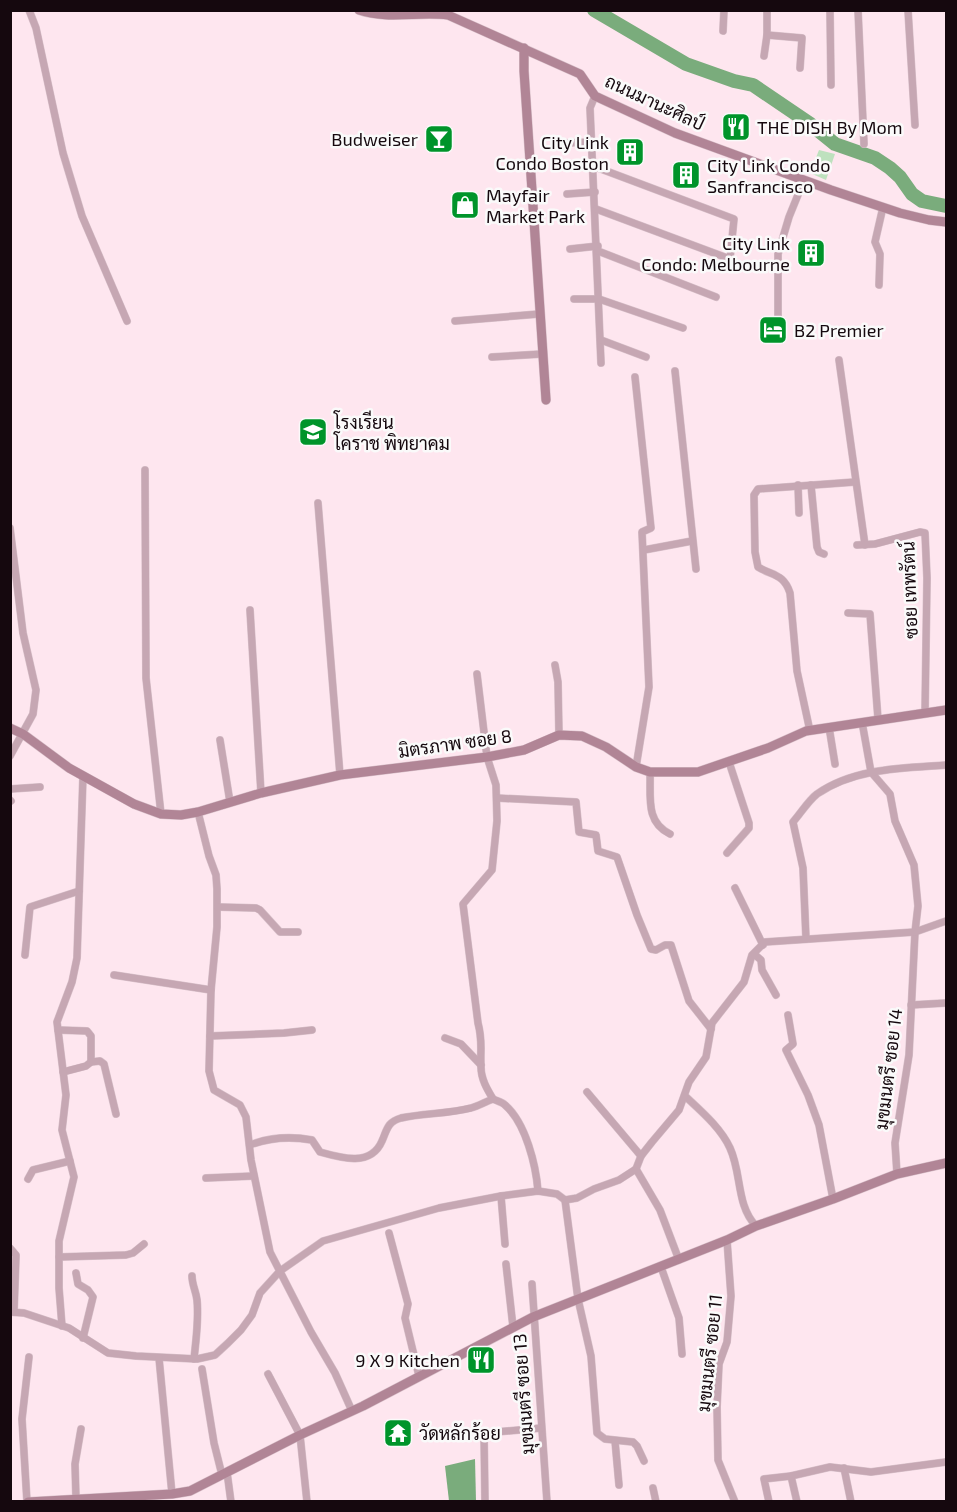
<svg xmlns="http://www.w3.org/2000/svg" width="957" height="1512" viewBox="0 0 957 1512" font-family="'Exo 2',Sarabun,sans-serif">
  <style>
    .green { fill: #bee1be }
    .water { fill: #7aac7c }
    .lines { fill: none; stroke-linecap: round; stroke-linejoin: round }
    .river { stroke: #7aac7c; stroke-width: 14 }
    .street-casing { stroke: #d9c2cb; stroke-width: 8 }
    .secondary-casing { stroke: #d9c2cb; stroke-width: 10 }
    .street { stroke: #c6a7b3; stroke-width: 7 }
    .secondary { stroke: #b18596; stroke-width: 9 }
    .labels { text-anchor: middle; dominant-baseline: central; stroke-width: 5; stroke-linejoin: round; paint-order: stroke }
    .street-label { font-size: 18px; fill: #15080e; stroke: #fafafa }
    .poi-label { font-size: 18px; fill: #15080e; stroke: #fafafa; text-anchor: start }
  </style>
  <rect width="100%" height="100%" fill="#fee6ef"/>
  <path class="green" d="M819 150 835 154 826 180 810 173Z"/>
  <path class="water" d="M475 1459 476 1501H449L445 1466Z"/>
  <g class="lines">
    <path class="river" d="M594 10 686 64 734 81 753 85 809 123 835 144 875 158 890 168 900 177 912 194 922 201 946 206"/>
    <g class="street-casing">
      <g id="street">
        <path d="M29 10 36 28 63 153 82 216 127 321"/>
        <path d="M830 10 831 85"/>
        <path d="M858 10 864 144"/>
        <path d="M908 10 915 125"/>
        <path d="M723 31 724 10"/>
        <path d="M767 35 802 38 800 68"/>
        <path d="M764 56 767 35V10"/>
        <path d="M595 96 590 108 601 363"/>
        <path d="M565 143 592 142"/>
        <path d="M593 166 734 219 730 259 596 209"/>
        <path d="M567 194 595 192"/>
        <path d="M570 249 598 246"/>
        <path d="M598 251 716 297"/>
        <path d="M879 285 880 254 875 242 883 207"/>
        <path d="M574 299H599L683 328"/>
        <path d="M778 320V254L789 217 804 180"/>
        <path d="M455 321 539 314"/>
        <path d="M601 340 646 357"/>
        <path d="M492 357 542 354"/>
        <path d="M839 360 865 545"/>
        <path d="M675 371 696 569"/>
        <path d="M635 377 651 528 642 532 649 687 636 767"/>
        <path d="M145 470 146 678 161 814"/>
        <path d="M798 485 799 513"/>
        <path d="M811 485 817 547 819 552 824 554"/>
        <path d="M318 503 340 775"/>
        <path d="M10 528 23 633 36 690 33 714 10 756"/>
        <path d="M857 545 875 544 920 532 925 533 927 578 925 713"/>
        <path d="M644 550 692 541"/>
        <path d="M250 610 261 793"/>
        <path d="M848 613 870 614 878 719"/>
        <path d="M555 665 558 682 559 735"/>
        <path d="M477 674 487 757 496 785 497 821 492 870 463 904 478 1023C483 1042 480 1049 481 1067 481 1079 487 1089 493 1099 497 1101 502 1102 505 1105 526 1123 536 1166 538 1191"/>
        <path d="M862 722 871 772 890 794 895 821 914 865 918 906 915 932 909 1055 895 1143 897 1174"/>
        <path d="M829 727 835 764"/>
        <path d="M810 731 797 671 790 593C784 574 773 576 758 567L755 552 754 495 758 489 855 482"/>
        <path d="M220 740 230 802"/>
        <path d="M650 772C651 797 645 822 670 834"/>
        <path d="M10 789 40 787"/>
        <path d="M497 798 576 802 579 832 596 835 598 851 617 857 637 915 651 949 656 950 665 945H671L689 1001 711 1029"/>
        <path d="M10 800 11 801"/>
        <path d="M198 812 209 856 216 875 217 889V927L211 990 209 1071 214 1090 240 1105 246 1117 251 1160 270 1252 311 1332 335 1373 352 1411"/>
        <path d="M727 853 749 828V823L729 762"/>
        <path d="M735 888 763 945"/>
        <path d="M218 907 256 908 260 910 280 932H298"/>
        <path d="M806 939 803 868 793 822C801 813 808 801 817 794 854 768 903 768 946 765"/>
        <path d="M754 954 761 960 762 970 776 995"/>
        <path d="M25 955 30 907 79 891"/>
        <path d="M114 975 211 990"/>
        <path d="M911 1005 946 1003"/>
        <path d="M788 1015 793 1044 786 1050 808 1095 819 1125 833 1199"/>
        <path d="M58 1030 87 1031 91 1036V1062L86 1066 63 1072"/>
        <path d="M210 1036 284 1033 312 1030"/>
        <path d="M445 1038 461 1044 481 1065"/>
        <path d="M91 1062 100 1061 104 1064 116 1114"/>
        <path d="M587 1092 641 1156"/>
        <path d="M685 1096C701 1111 721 1128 730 1148 742 1174 736 1205 756 1226"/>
        <path d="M250 1145C271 1137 290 1136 312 1140L320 1152C341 1158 371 1167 382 1141 387 1130 387 1122 401 1118 424 1113 448 1114 471 1108 478 1106 485 1102 493 1099"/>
        <path d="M636 1169 660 1210 679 1260"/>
        <path d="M206 1178 254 1176"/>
        <path d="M28 1179 33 1170 70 1161"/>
        <path d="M501 1196 505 1244"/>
        <path d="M565 1200 578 1299 591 1356 597 1433 605 1439 633 1442 637 1446 644 1461"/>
        <path d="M389 1233 408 1304 405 1318 419 1376"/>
        <path d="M727 1240 731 1296 727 1342 719 1364 717 1407 718 1460 735 1502"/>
        <path d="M10 1248 16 1255 14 1312"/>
        <path d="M59 1257 126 1255 133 1253 144 1244"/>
        <path d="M506 1264 513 1327"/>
        <path d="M661 1267 679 1318 682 1354"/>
        <path d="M76 1273 78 1284 88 1290 93 1297 83 1338"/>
        <path d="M192 1276C192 1285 196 1291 197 1300 199 1320 196 1339 194 1359"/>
        <path d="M532 1284 547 1502"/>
        <path d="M10 1312 24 1313 69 1328 108 1353 136 1356 197 1359 215 1355 228 1343 241 1330 252 1315 260 1293 280 1271 323 1241 439 1208 501 1196 538 1191 557 1194 565 1200 577 1198 594 1189 619 1180 636 1169 641 1156 652 1142 679 1110 689 1082 706 1057 712 1023 744 982 752 955 765 942 915 932 946 921"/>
        <path d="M62 1326 59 1288V1241L74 1177 62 1130 66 1095 57 1022 72 982 77 958 83 776"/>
        <path d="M159 1358 172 1494"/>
        <path d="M202 1369 214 1443 222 1475"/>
        <path d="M268 1374 300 1435 307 1502"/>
        <path d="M615 1441 619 1485"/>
        <path d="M844 1468 851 1502"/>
        <path d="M227 1472 231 1502"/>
        <path d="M791 1476 797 1502"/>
        <path d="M653 1488 656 1502"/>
        <path d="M76 1499 75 1464 81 1429"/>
        <path d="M27 1502 22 1419 29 1357"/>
        <path d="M485 1502 484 1433 541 1428"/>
        <path d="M769 1502 764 1479 791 1476 830 1467 871 1472 946 1462"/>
      </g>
    </g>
    <g class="secondary-casing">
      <g id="secondary">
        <path d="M359 10C388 20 419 11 448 15L580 74 595 96 675 133 831 190 900 213 929 220 946 222"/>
        <path d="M524 48V71L546 400"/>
        <path d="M10 728 23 734 69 768 134 804 161 814 181 815 198 812 261 793 340 775 487 757 524 750 559 735 582 736 606 747 636 767 650 772H698L768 748 806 731 946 710"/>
        <path d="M28 1502 172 1494 190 1491 300 1435 363 1406 533 1317 727 1240 756 1226 833 1199 897 1174 946 1163"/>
      </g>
    </g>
    <use href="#street" class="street"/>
    <use href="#secondary" class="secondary"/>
  </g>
  <defs>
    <g id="restaurant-square" transform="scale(1.5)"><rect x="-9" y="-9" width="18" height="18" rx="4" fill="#00942a" stroke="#fafafa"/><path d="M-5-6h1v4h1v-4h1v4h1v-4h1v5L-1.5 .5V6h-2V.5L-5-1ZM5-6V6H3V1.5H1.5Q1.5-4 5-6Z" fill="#fff"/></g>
    <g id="bar-square" transform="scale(1.5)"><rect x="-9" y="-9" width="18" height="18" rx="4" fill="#00942a" stroke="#fafafa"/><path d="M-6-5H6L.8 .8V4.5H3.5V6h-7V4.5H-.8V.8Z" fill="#fff"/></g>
    <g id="building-square" transform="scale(1.5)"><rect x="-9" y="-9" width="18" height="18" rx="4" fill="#00942a" stroke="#fafafa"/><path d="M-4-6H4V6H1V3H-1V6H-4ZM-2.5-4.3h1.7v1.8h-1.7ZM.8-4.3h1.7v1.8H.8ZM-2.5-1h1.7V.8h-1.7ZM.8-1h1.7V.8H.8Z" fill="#fff"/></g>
    <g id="shop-square" transform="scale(1.5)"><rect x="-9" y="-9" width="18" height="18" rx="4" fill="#00942a" stroke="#fafafa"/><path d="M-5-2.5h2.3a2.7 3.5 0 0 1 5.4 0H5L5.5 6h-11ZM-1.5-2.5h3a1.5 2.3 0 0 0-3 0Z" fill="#fff"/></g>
    <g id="hotel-square" transform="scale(1.5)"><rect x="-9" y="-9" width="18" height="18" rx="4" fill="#00942a" stroke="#fafafa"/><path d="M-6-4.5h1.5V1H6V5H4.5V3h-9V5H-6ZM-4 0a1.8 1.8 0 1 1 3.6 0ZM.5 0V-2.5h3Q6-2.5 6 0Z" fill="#fff"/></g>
    <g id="school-square" transform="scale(1.5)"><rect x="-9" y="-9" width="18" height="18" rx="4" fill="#00942a" stroke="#fafafa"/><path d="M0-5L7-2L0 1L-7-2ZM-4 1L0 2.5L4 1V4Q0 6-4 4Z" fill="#fff"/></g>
    <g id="temple-square" transform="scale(1.5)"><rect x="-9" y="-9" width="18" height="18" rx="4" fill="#00942a" stroke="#fafafa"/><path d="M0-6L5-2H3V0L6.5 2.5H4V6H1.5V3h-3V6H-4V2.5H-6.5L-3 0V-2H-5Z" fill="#fff"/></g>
  </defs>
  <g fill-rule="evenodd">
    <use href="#restaurant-square" x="736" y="127"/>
    <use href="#bar-square" x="439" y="139"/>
    <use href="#building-square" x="630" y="152"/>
    <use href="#building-square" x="686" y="175"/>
    <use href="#shop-square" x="465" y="205"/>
    <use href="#building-square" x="811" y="253"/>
    <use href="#hotel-square" x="773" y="330"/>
    <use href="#school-square" x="313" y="432"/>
    <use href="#restaurant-square" x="481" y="1360"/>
    <use href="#temple-square" x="398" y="1433"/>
  </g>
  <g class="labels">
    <g class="street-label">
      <text transform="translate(655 102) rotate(25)">ถนนมานะศิลป์</text>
      <text transform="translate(909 590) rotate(-92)">ซอย เทพรัตน์</text>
      <text transform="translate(455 743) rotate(-8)">มิตรภาพ ซอย 8</text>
      <text transform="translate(888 1069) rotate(-83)">มุขมนตรี ซอย 14</text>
      <text transform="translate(709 1353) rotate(-84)">มุขมนตรี ซอย 11</text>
      <text transform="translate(523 1394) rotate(-94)">มุขมนตรี ซอย 13</text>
    </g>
    <g class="poi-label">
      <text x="757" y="127">THE DISH By Mom</text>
      <text x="418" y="139" text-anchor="end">Budweiser</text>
      <text x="609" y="142" text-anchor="end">City Link<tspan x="609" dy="21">Condo Boston</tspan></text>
      <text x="707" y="165">City Link Condo<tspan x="707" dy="21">Sanfrancisco</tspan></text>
      <text x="486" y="195">Mayfair<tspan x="486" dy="21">Market Park</tspan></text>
      <text x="790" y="243" text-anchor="end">City Link<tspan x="790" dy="21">Condo: Melbourne</tspan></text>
      <text x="794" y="330">B2 Premier</text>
      <text x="334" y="422">โรงเรียน<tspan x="334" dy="21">โคราช พิทยาคม</tspan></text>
      <text x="460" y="1360" text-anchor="end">9 X 9 Kitchen</text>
      <text x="419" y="1433">วัดหลักร้อย</text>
    </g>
  </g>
  <rect width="957" height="1512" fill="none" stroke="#15080e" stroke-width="24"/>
</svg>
